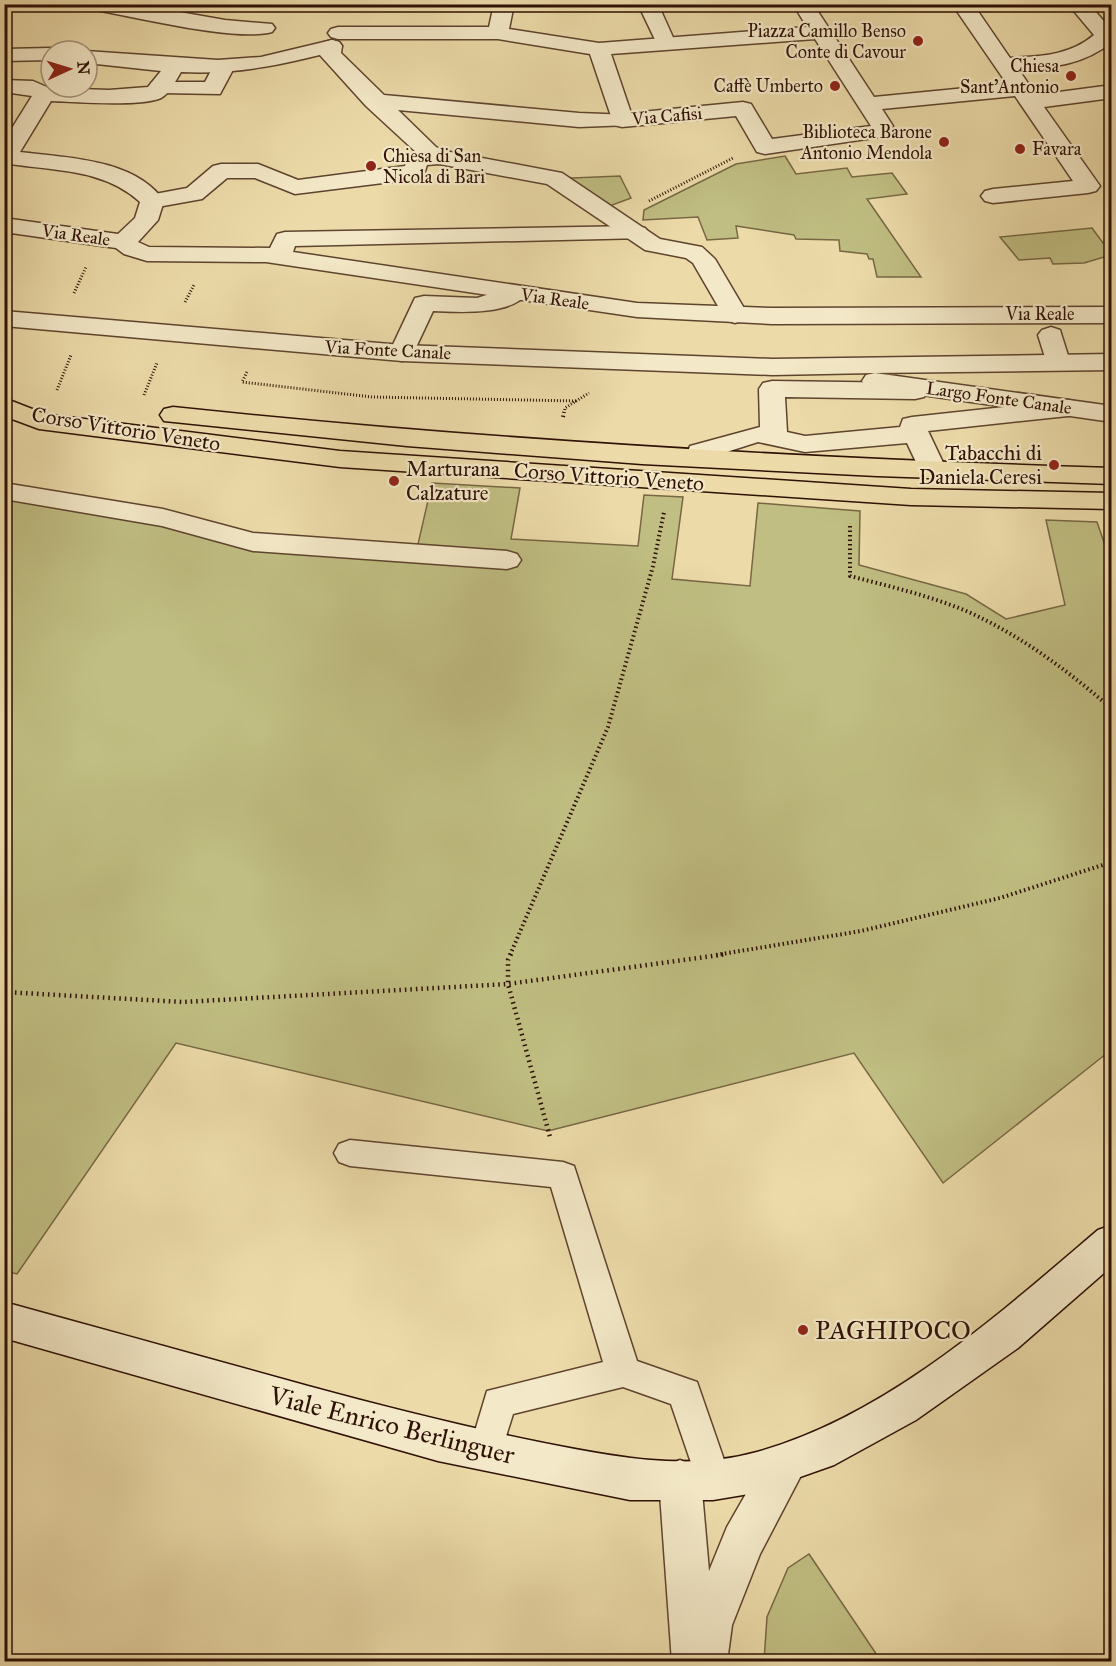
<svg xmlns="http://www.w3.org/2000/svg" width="1116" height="1666" viewBox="0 0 1116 1666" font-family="'IM FELL Great Primer',serif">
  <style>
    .green { fill: #c0be82; stroke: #776744; stroke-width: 1.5 }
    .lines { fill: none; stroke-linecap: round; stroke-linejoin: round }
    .service-casing { stroke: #5e432e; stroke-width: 3 }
    .pedestrian-casing { stroke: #5e432e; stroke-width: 3 }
    .minor-casing { stroke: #5e432e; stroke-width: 3 }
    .secondary-casing { stroke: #2e1005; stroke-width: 3 }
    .primary-casing { stroke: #2e1005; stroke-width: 3 }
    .path-far2 { stroke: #2e1005; stroke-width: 3; stroke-dasharray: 1 2; stroke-linecap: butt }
    .path-far1 { stroke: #2e1005; stroke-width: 4; stroke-dasharray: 1.5 3; stroke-linecap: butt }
    .path { stroke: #2e1005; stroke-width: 4.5; stroke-dasharray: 1.5 4; stroke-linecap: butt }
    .service { fill: #f3e8c7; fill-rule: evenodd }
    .pedestrian { fill: #f3e8c7; fill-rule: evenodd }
    .minor { fill: #f3e8c7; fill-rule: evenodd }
    .secondary { fill: #f3e8c7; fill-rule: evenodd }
    .primary { fill: #ecdba9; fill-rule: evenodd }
    .poi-dot { fill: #8f2418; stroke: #f3e8c7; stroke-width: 2 }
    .labels { text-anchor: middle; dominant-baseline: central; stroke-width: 4.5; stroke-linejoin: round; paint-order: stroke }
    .far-poi-label { font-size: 18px; fill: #2e1005; stroke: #f3e8c7; text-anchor: end }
    .far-street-label { font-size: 18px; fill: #2e1005; stroke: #f3e8c7 }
    .street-label { font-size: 21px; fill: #2e1005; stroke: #f3e8c7 }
    .poi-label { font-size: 21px; fill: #2e1005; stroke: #f3e8c7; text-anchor: end }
    .near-poi-label { font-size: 26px; fill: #2e1005; stroke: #f3e8c7; text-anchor: start }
    .near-street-label { font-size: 26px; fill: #2e1005; stroke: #f3e8c7 }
  </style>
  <rect width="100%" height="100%" fill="#ecdba9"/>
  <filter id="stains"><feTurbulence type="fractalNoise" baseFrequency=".00333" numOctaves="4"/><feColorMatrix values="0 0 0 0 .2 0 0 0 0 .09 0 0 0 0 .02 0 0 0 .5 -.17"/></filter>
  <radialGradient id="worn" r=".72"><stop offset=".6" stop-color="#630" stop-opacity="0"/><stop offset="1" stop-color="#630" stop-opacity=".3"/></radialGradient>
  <g class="green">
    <path d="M785 156 796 174 847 168 852 177 892 173 907 194 867 199 921 277H877L873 259H869L867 254 840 251 839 240 796 239 794 235 736 226 738 238 707 240 698 217 643 220 644 210 736 164Z"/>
    <path d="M554 174 572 178 620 176 631 198 607 207Z"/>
    <path d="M1092 228 1103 243 1111 242V255L1084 263 1053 264 1050 258 1019 260 1000 237Z"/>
    <path d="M432 483 520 488 511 539 638 546 644 495 683 497 672 579 750 586 758 503 860 511 859 565 966 594 1006 619 1065 605 1046 520 1097 522 1106 548 1112 553 1111 1050 943 1183 854 1053 548 1131 176 1043 17 1274 5 1271V491L195 526 416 553Z"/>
    <path d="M809 1554 881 1661H764L767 1617 788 1568Z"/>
  </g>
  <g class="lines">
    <g class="service-casing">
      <path id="service" d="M350 1140 563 1162 574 1166 637 1361 697 1382 731 1480 725 1492 713 1496 701 1492 671 1404 623 1387 513 1414 498 1462 486 1467 474 1462 469 1451 487 1391 603 1362 551 1187 350 1166 339 1162 334 1153 339 1144Z"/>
    </g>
    <g class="pedestrian-casing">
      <g id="pedestrian">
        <path d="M638 4H658L676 44 673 48H659Z"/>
        <path d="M332 40 339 42 342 46 341 53 384 95 579 113 630 115 633 120 630 125 579 127 398 110 436 147 445 151 562 173 660 239 702 247 715 259 748 315 744 320 735 323 726 320 693 263 686 258 645 250 547 184 439 164 427 165 423 177 415 179 295 194 255 178H227L202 199 152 208 144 206 140 201 144 196 187 188 213 166 221 164H258L298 180 405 166 409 155 417 153 366 106 319 54 325 42Z"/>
        <path d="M224 60 232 61 235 66 220 94 160 93 152 92 149 87 152 82H205L216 61Z"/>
        <path d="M515 286 524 288 527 293C511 316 458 312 433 311L411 358 402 361 393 358 389 353 415 298 424 296 477 298Z"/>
        <path d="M1051 327 1060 330 1070 362 1066 367 1057 370 1048 367 1038 335 1042 330Z"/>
        <path d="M772 381 915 383 924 385 928 391 924 397 915 399 785 397 787 432 805 436 900 427 903 419 912 417 1068 400 1077 402 1081 408 1077 414 1068 416 928 431 947 471 943 477 933 479 923 477 907 443 805 452 758 442 714 456 710 463 700 465 690 463 686 457 690 446 760 427 759 389 763 383Z"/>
      </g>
    </g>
    <g class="minor-casing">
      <g id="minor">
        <path d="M85 4H134L225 20 272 24 275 28 272 32C235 42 137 17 95 10Z"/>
        <path d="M494 4H514L509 29 599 43 807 27 793 4H813L874 97 1007 84 952 4H973L1010 58C1041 56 1069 56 1094 35L1068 4H1089L1108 26 1112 25V42C1083 65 1054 67 1019 70L1036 95 1112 85V98L1044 107 1100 186 1096 191 1088 193 993 203 985 201 981 196 985 191 993 189 1073 181 1015 96 882 109 893 126 887 136 765 154 757 152 736 116 622 127 614 125 590 54 498 39H338L331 37 328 33 331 29 338 27H489ZM815 39 871 126 772 139 751 104 743 102 631 113 611 54Z"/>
        <path d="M332 40 339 42 342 46 339 50C286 64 237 75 181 72 176 80 169 94 161 98 140 107 75 102 51 101L20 152C66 158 134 158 164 201L158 220 138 242 149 247 270 248 277 234 285 232 637 226 645 228 649 233 645 238 295 246 293 252 637 303 772 308 1112 307V323L772 324 637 317 266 262 147 261 124 254 116 248 4 232V218L118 234 135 218 140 202C104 168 51 171 4 163V141L32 96 4 92V80L33 81 49 88 109 90 148 87 161 71 87 63 86 51 218 60 261 57Z"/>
        <path d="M51 48 59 51H51V60L4 61V49Z"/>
        <path d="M4 311 402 345 772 359 1112 354V370L875 373 1112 406V422L866 387 862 381 866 375 875 373 772 375 402 361 4 326Z"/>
        <path d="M4 483 163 509 253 533 507 551 517 554 521 560 517 566 507 569 253 551 162 526 4 499Z"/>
        <path d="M786 1444 801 1450 807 1464 760 1554 732 1625 727 1662H672L659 1480 665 1466 680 1460 695 1466 701 1480 709 1571 727 1527 771 1450Z"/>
      </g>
    </g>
    <g class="secondary-casing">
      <path id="secondary" d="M1112 1225V1266L1018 1348 916 1420 834 1465 755 1493 713 1500H630L438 1461 4 1338V1302C106 1330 207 1358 308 1386 385 1407 461 1426 539 1442 610 1456 686 1472 757 1452 886 1416 998 1315 1098 1230Z"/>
    </g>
    <g class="primary-casing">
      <g id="primary">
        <path d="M4 398 45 414 340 451 911 489 1112 493V509L911 505 340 467 39 429 4 416Z"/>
        <path d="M173 407C485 440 798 458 1112 468V484L877 476 642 464 407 446 164 421 160 415 164 409Z"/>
      </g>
    </g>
    <g class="path-far2">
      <path d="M649 201 733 158"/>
      <path d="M74 293 86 267"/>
      <path d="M185 302 194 285"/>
      <path d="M247 372 242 382 372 397 577 401"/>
      <path d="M57 390 71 355"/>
      <path d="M144 395 157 363"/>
      <path d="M564 413 565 408 589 393"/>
    </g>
    <g class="path-far1">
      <path d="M563 417 564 412"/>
      <path d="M850 526V576C888 586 927 595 964 610 1019 634 1067 670 1112 709"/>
      <path d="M510 955 608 727 653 566 664 512"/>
      <path d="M716 955 861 931 1000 898 1112 862"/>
    </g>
    <g class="path">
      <path d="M511 954 508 960V984L550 1137"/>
      <path d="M4 992 183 1002 508 984 727 954"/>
    </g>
    <use href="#service" class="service"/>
    <use href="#pedestrian" class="pedestrian"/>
    <use href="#minor" class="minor"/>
    <use href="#secondary" class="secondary"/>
    <use href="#primary" class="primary"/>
  </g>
  <g class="poi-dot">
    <circle cx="918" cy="41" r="6"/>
    <circle cx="1071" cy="76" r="6"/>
    <circle cx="835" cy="86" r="6"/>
    <circle cx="944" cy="142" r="6"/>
    <circle cx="1020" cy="149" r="6"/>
    <circle cx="371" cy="166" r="6"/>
    <circle cx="1054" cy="465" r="6"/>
    <circle cx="394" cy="481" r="6"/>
    <circle cx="803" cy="1330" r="6"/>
  </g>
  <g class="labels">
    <g class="far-poi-label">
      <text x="906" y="31">Piazza Camillo Benso<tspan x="906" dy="21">Conte di Cavour</tspan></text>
      <text x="1059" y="66">Chiesa<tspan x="1059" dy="21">Sant'Antonio</tspan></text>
      <text x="823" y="86">Caffè Umberto</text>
      <text x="932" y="132">Biblioteca Barone<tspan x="932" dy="21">Antonio Mendola</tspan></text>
      <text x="1032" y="149" text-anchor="start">Favara</text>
      <text x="383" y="156" text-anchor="start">Chiesa di San<tspan x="383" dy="21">Nicola di Bari</tspan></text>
    </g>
    <g class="far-street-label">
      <text transform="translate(667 116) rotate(-5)">Via Cafisi</text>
      <text transform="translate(76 235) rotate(8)">Via Reale</text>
      <text transform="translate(555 299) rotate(8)">Via Reale</text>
      <text x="1040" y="314">Via Reale</text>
      <text transform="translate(388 350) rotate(3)">Via Fonte Canale</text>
      <text transform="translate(999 398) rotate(8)">Largo Fonte Canale</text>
    </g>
    <g class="street-label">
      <text transform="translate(126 429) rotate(9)">Corso Vittorio Veneto</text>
      <text transform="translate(609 477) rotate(4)">Corso Vittorio Veneto</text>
    </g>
    <g class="poi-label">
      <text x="1042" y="453">Tabacchi di<tspan x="1042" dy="24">Daniela Ceresi</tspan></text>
      <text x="406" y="469" text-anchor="start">Marturana<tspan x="406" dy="24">Calzature</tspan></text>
    </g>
    <g class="near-poi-label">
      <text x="815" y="1330">PAGHIPOCO</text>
    </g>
    <g class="near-street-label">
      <text transform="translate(392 1425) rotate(14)">Viale Enrico Berlinguer</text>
    </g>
  </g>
  <rect width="1116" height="1666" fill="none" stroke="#ecdba9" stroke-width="24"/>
  <rect x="6" y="6" width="1104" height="1654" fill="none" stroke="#2e1005" stroke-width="3"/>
  <rect x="12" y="12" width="1092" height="1642" fill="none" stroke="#2e1005" stroke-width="1.5"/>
  <g transform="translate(69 69) rotate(86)"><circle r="28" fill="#f3e8c7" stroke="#a49279" stroke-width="1.5"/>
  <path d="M0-4.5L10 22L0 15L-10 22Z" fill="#8f2418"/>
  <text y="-9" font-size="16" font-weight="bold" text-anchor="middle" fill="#2e1005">N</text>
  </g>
  <rect width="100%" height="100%" filter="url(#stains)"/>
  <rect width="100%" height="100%" fill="url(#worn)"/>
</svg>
